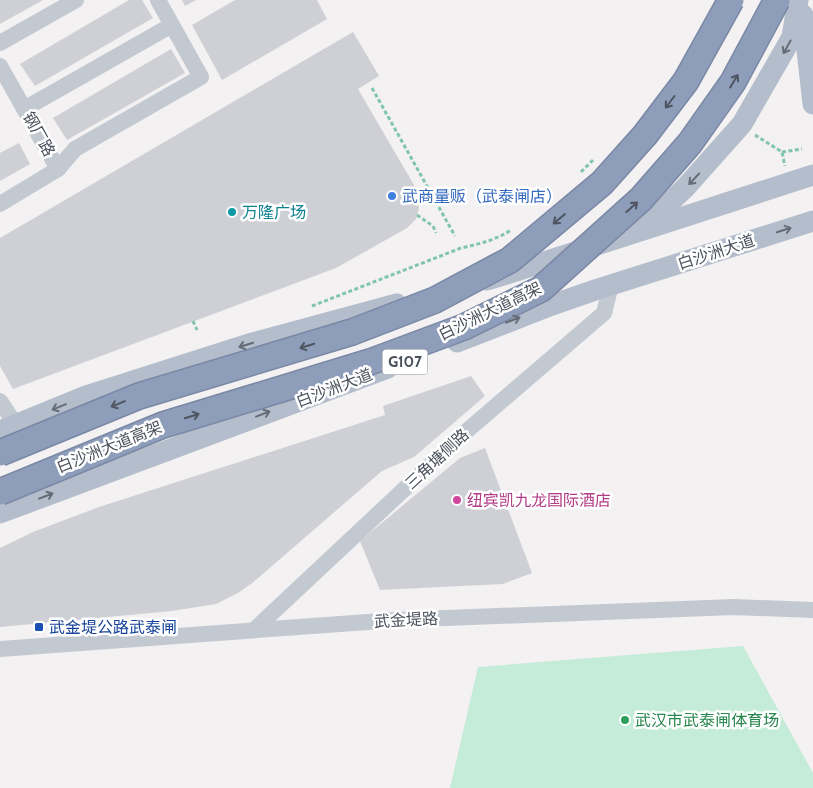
<svg xmlns="http://www.w3.org/2000/svg" width="813" height="788" viewBox="0 0 813 788" font-family="Cabin,'Noto Sans SC',sans-serif">
  <style>
    .green { fill: #c5ebd9 }
    .building { fill: #ced0d5 }
    .lines { fill: none; stroke-linecap: round; stroke-linejoin: round }
    .path { stroke: #81c5ad; stroke-width: 3; stroke-dasharray: 4 2.5; stroke-linecap: butt }
    .minor { stroke: #c3c9d1; stroke-width: 16 }
    .major { stroke: #b4bdcc; stroke-width: 21 }
    .highway-bridge-casing { stroke: #7a88a5; stroke-width: 28; stroke-linecap: butt }
    .highway-bridge { stroke: #8e9db9; stroke-width: 25 }
    .oneway { stroke: #656c78 }
    .oneway2 { stroke: #4e5561 }
    .shop-dot { fill: #3f7fe0; stroke: #fff; stroke-width: 2 }
    .culture-dot { fill: #0f9aa8; stroke: #fff; stroke-width: 2 }
    .hotel-dot { fill: #d1479c; stroke: #fff; stroke-width: 2 }
    .transit-dot { fill: #1a4fb4; stroke: #fff; stroke-width: 2 }
    .leisure-dot { fill: #2e9e5b; stroke: #fff; stroke-width: 2 }
    .labels { text-anchor: middle; dominant-baseline: central; stroke-width: 5; stroke-linejoin: round; paint-order: stroke }
    .shield { fill: #fff; stroke: #81858d; stroke-width: 1 }
    .shield-label { font-size: 15px; font-weight: bold; fill: #4b515c }
    .street-label { font-size: 16px; fill: #4b515c; stroke: #fff }
    .shop-label { font-size: 16px; fill: #366cbe; stroke: #fff; text-anchor: start }
    .culture-label { font-size: 16px; fill: #0d838f; stroke: #fff; text-anchor: start }
    .hotel-label { font-size: 16px; fill: #b23c85; stroke: #fff; text-anchor: start }
    .transit-label { font-size: 16px; fill: #164399; stroke: #fff; text-anchor: start }
    .leisure-label { font-size: 16px; fill: #27864d; stroke: #fff; text-anchor: start }
  </style>
  <rect width="100%" height="100%" fill="#f3f1f1"/>
  <path class="green" d="M743 646 813 773V788H450L478 667Z"/>
  <g class="building">
    <path d="M0 0H43L0 24Z"/>
    <path d="M129 0H142L153 18 35 86 20 64Z"/>
    <path d="M182 0H196L185 6Z"/>
    <path d="M235 0H317L327 19 222 80 192 25Z"/>
    <path d="M353 32 379 76 358 89 414 185 418 197 419 208 416 219 407 228 336 268 13 389 0 366V238Z"/>
    <path d="M171 49 185 73 67 140 53 118Z"/>
    <path d="M19 143 30 164 0 181V153Z"/>
    <path d="M471 376 485 396 414 457 382 471 251 584 238 593 216 604 172 611 0 627V548L33 532 99 507 385 415 383 406Z"/>
    <path d="M485 448 532 573 503 584 380 590 360 541 460 458Z"/>
  </g>
  <g class="lines">
    <g class="path">
      <path d="M372 88 455 236"/>
      <path d="M755 135 782 152 785 166"/>
      <path d="M782 152 802 149"/>
      <path d="M581 172 594 159"/>
      <path d="M417 215 433 226 436 233"/>
      <path d="M312 306 461 248C479 244 496 240 511 230"/>
      <path d="M193 321 197 330"/>
    </g>
    <g class="minor">
      <path d="M0 43 76 0"/>
      <path d="M0 66 58 169 0 204"/>
      <path d="M24 109 172 25"/>
      <path d="M58 169 75 149 201 77 158 0"/>
      <path d="M0 401 16 425"/>
      <path d="M254 630 462 435 604 313 611 285"/>
      <path d="M0 649 395 620 734 607 813 610"/>
    </g>
    <g class="major">
      <path d="M803 15 813 104"/>
      <path d="M642 223 656 215 685 188 742 124 792 37 798 0"/>
      <path d="M487 280 507 274 813 175"/>
      <path d="M457 342 552 305 595 290 813 221"/>
      <path d="M0 431 86 396 249 344 397 304"/>
      <path d="M0 513 388 368"/>
    </g>
    <g class="highway-bridge-casing">
      <g id="highway-bridge">
        <path d="M0 453 139 396 352 332 435 300 510 260 602 183 645 135 686 81 731 0"/>
        <path d="M0 492 163 425 370 362 464 327 541 289 641 199 690 143 733 82 777 0"/>
      </g>
    </g>
    <use href="#highway-bridge" class="highway-bridge"/>
  </g>
  <defs><path id="oneway-shaft" d="M-6 0H5M1.5-3L5.5 0L1.5 3" fill="none" stroke-width="1.6" stroke-linecap="round" stroke-linejoin="round" transform="scale(1.25)"/></defs>
  <g class="oneway">
    <use href="#oneway-shaft" transform="translate(787 47) rotate(119)"/>
    <use href="#oneway-shaft" transform="translate(694 179) rotate(133)"/>
    <use href="#oneway-shaft" transform="translate(784 230) rotate(-18)"/>
    <use href="#oneway-shaft" transform="translate(513 320) rotate(-21)"/>
    <use href="#oneway-shaft" transform="translate(246 345) rotate(163)"/>
    <use href="#oneway-shaft" transform="translate(59 407) rotate(158)"/>
    <use href="#oneway-shaft" transform="translate(263 414) rotate(-21)"/>
    <use href="#oneway-shaft" transform="translate(46 496) rotate(-21)"/>
  </g>
  <g class="oneway2">
    <use href="#oneway-shaft" transform="translate(734 81) rotate(-59)"/>
    <use href="#oneway-shaft" transform="translate(670 102) rotate(127)"/>
    <use href="#oneway-shaft" transform="translate(632 207) rotate(-42)"/>
    <use href="#oneway-shaft" transform="translate(559 219) rotate(140)"/>
    <use href="#oneway-shaft" transform="translate(307 346) rotate(163)"/>
    <use href="#oneway-shaft" transform="translate(118 404) rotate(158)"/>
    <use href="#oneway-shaft" transform="translate(192 416) rotate(-17)"/>
  </g>
  <circle class="shop-dot" cx="392" cy="196" r="5"/>
  <circle class="culture-dot" cx="232" cy="212" r="5"/>
  <circle class="hotel-dot" cx="457" cy="500" r="5"/>
  <rect class="transit-dot" x="34" y="622" width="10" height="10" rx="2.5"/>
  <circle class="leisure-dot" cx="625" cy="720" r="5"/>
  <g class="labels">
    <rect class="shield" x="382.5" y="349.5" width="45" height="25" rx="4"/>
    <g class="shield-label">
      <text x="405" y="362">G107</text>
    </g>
    <g class="street-label">
      <text transform="translate(39 134) rotate(61)">钢厂路</text>
      <text transform="translate(716 252) rotate(-18)">白沙洲大道</text>
      <text transform="translate(490 311) rotate(-26)">白沙洲大道高架</text>
      <text transform="translate(334 388) rotate(-21)">白沙洲大道</text>
      <text transform="translate(109 447) rotate(-22)">白沙洲大道高架</text>
      <text transform="translate(437 459) rotate(-43)">三角塘侧路</text>
      <text transform="translate(406 620) rotate(-3)">武金堤路</text>
    </g>
    <g class="shop-label">
      <text x="402" y="196">武商量贩（武泰闸店）</text>
    </g>
    <g class="culture-label">
      <text x="242" y="212">万隆广场</text>
    </g>
    <g class="hotel-label">
      <text x="467" y="500">纽宾凯九龙国际酒店</text>
    </g>
    <g class="transit-label">
      <text x="49" y="627">武金堤公路武泰闸</text>
    </g>
    <g class="leisure-label">
      <text x="635" y="720">武汉市武泰闸体育场</text>
    </g>
  </g>
</svg>
